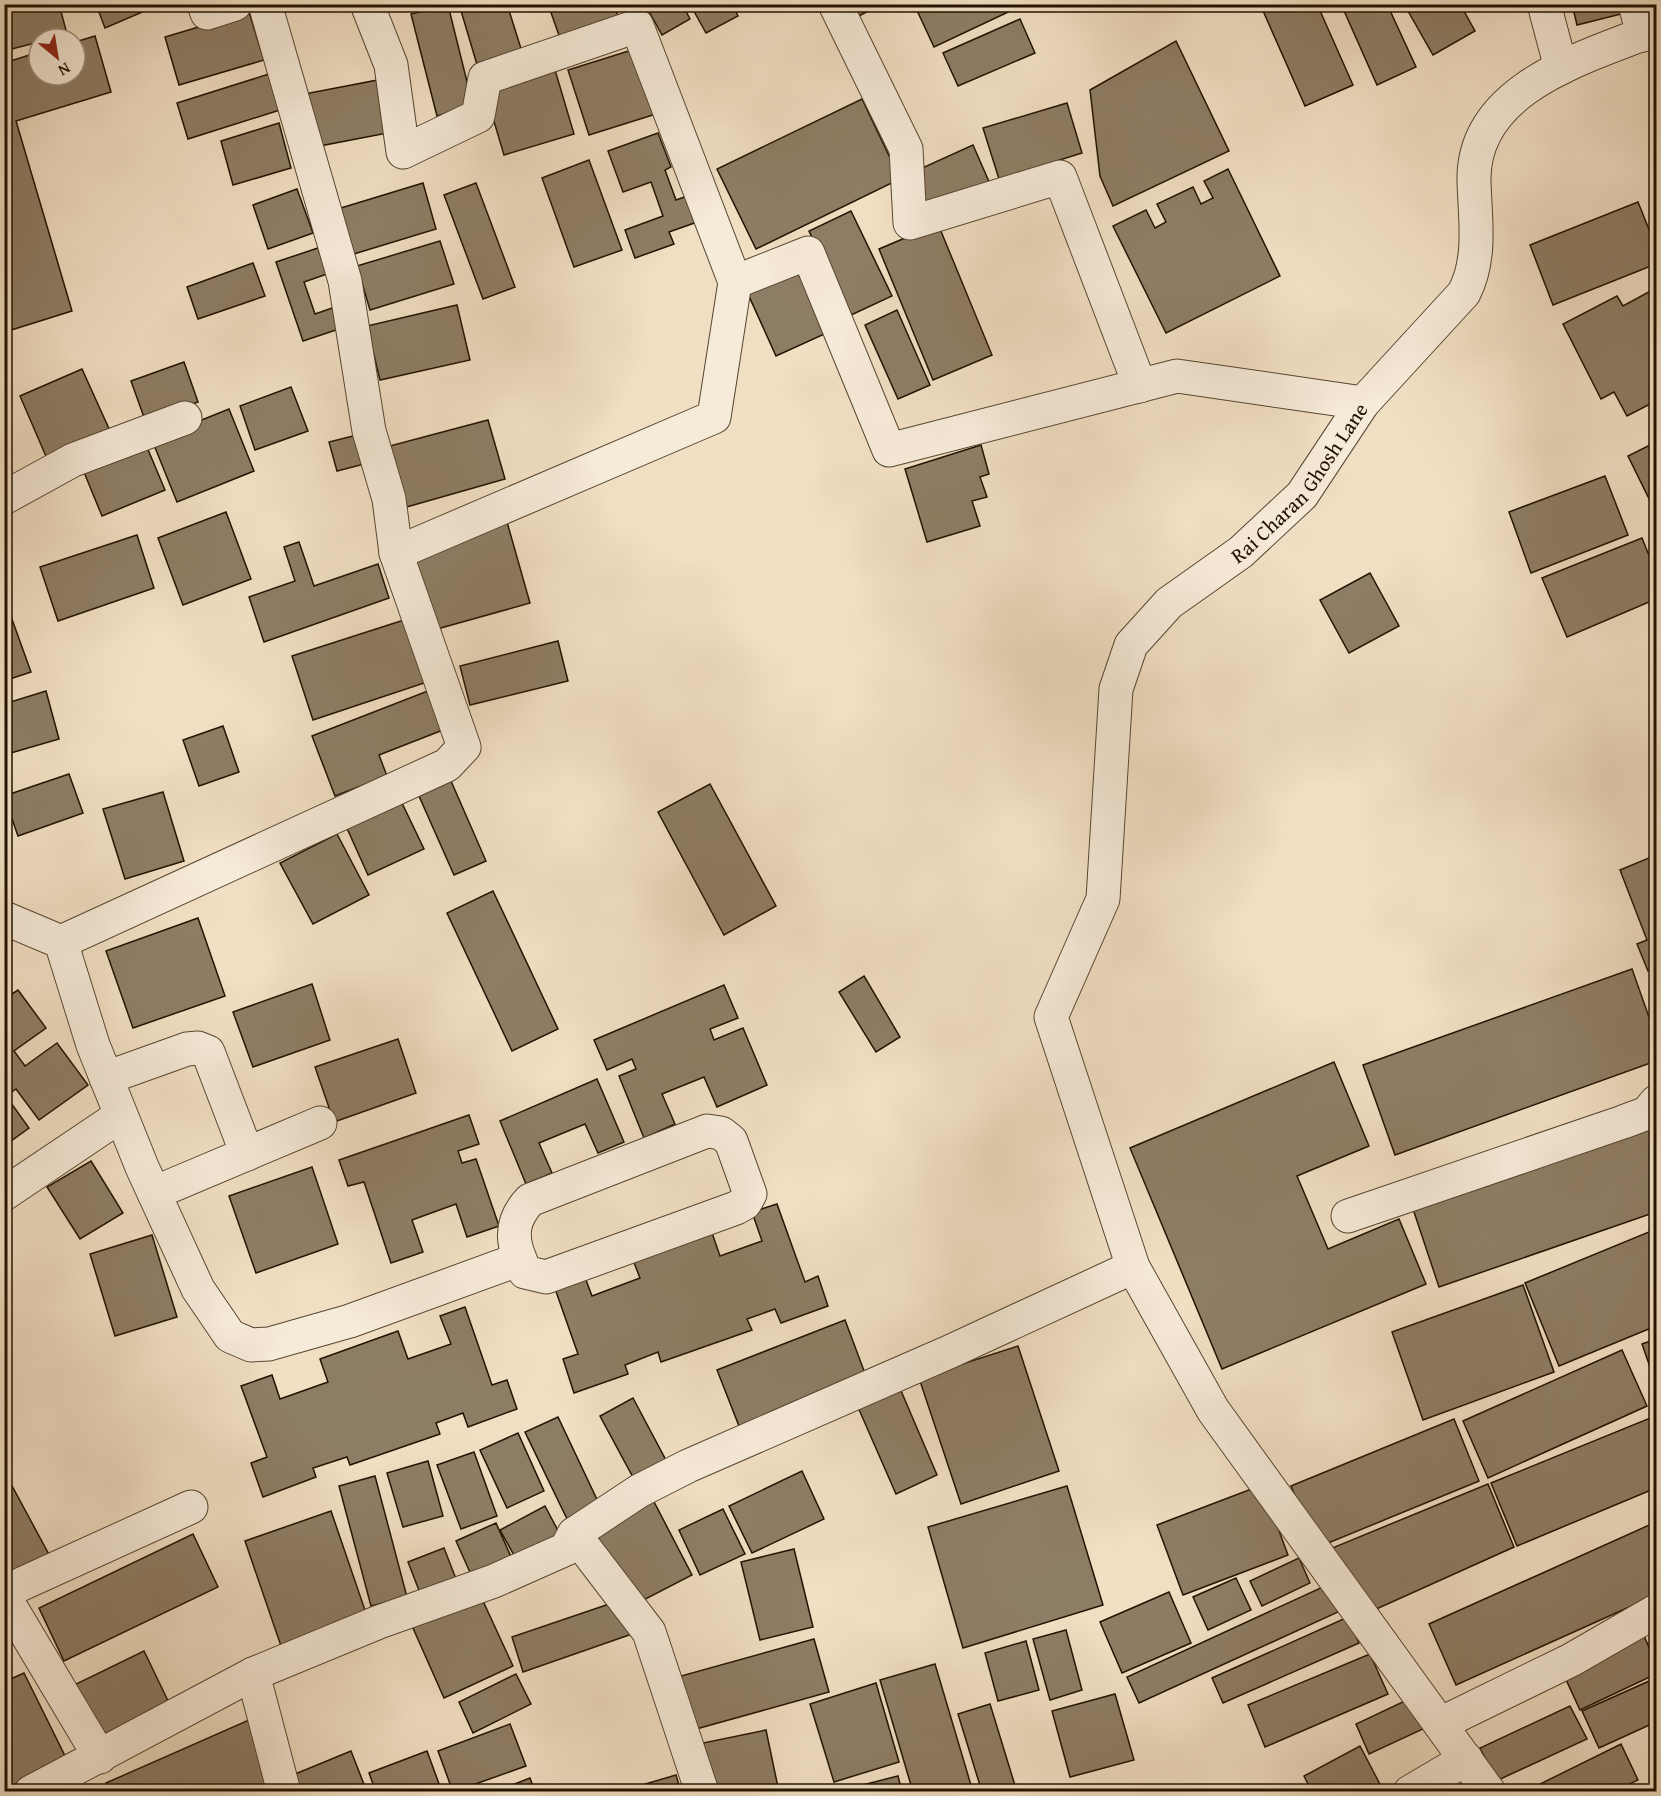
<svg xmlns="http://www.w3.org/2000/svg" width="1661" height="1796" viewBox="0 0 1661 1796" font-family="'Gentium Book Plus',serif">
  <style>
    .building { fill: #8e7d65; stroke: #221300; stroke-width: 1.5 }
    .lines { fill: none; stroke-linecap: round; stroke-linejoin: round }
    .minor-casing { stroke: #564631; stroke-width: 35 }
    .minor { stroke: #f6ead8; stroke-width: 33 }
    .labels { text-anchor: middle; dominant-baseline: central; stroke-width: 4.5; stroke-linejoin: round; paint-order: stroke }
    .street-label { font-size: 21px; fill: #221300; stroke: #f6ead8 }
  </style>
  <rect width="100%" height="100%" fill="#f1dfc3"/>
  <filter id="stains"><feTurbulence type="fractalNoise" baseFrequency=".00333" numOctaves="4"/><feColorMatrix values="0 0 0 0 .2 0 0 0 0 .09 0 0 0 0 .02 0 0 0 .5 -.17"/></filter>
  <radialGradient id="worn" r=".72"><stop offset=".6" stop-color="#630" stop-opacity="0"/><stop offset="1" stop-color="#630" stop-opacity=".3"/></radialGradient>
  <g class="building">
    <path d="M23 4H59L67 34 39 39V42L4 51V9Z"/>
    <path d="M96 4H161L105 28Z"/>
    <path d="M459 4H507L523 55 478 68Z"/>
    <path d="M548 4H614L619 19 561 41Z"/>
    <path d="M645 4H682L690 19 662 35Z"/>
    <path d="M690 4H732L738 16 706 33Z"/>
    <path d="M838 4H881L848 22Z"/>
    <path d="M914 4H1025L934 47Z"/>
    <path d="M1260 4H1317L1353 85 1305 106Z"/>
    <path d="M1341 4H1387L1416 67 1377 85Z"/>
    <path d="M1404 4H1460L1475 31 1433 55Z"/>
    <path d="M1572 4H1618L1621 14 1577 25Z"/>
    <path d="M448 5 473 106 437 116 411 14Z"/>
    <path d="M249 12 264 60 179 85 165 37Z"/>
    <path d="M1020 19 1035 53 958 86 943 53Z"/>
    <path d="M95 36 111 92 16 121 72 311 8 331 4 320V63L39 52V75H75V42Z"/>
    <path d="M1176 41 1229 151 1113 206 1100 176 1090 90Z"/>
    <path d="M635 49 656 114 589 135 568 70Z"/>
    <path d="M555 70 574 134 504 155 485 91Z"/>
    <path d="M269 74 280 110 188 139 177 103Z"/>
    <path d="M383 79 393 132 309 148 299 95Z"/>
    <path d="M862 99 900 179 756 249 717 169Z"/>
    <path d="M1067 103 1082 153 999 179 983 128Z"/>
    <path d="M279 123 291 168 233 185 221 141Z"/>
    <path d="M658 133 671 167 665 170 676 200 690 195 700 221 669 232 674 244 635 258 625 230 663 216 651 182 623 192 608 151Z"/>
    <path d="M973 145 990 184 929 212 911 173Z"/>
    <path d="M589 160 622 250 574 267 542 178Z"/>
    <path d="M1228 169 1280 276 1166 333 1113 226 1146 210 1155 228 1166 222 1157 204 1193 187 1201 204 1213 198 1204 181Z"/>
    <path d="M423 183 436 229 344 257 331 211Z"/>
    <path d="M476 183 515 287 483 299 444 195Z"/>
    <path d="M297 189 313 233 268 249 253 205Z"/>
    <path d="M1638 202 1656 247V264L1553 305 1530 245Z"/>
    <path d="M851 211 892 296 849 316 809 231Z"/>
    <path d="M938 224 992 355 933 380 879 249Z"/>
    <path d="M440 241 454 284 370 310 357 266Z"/>
    <path d="M318 248 327 274 304 282 315 314 338 306 345 327 303 341 276 262Z"/>
    <path d="M253 263 265 296 198 319 187 287Z"/>
    <path d="M801 270 829 332 776 356 748 294Z"/>
    <path d="M1656 288V401L1627 416 1614 392 1601 399 1563 324 1617 296 1623 306Z"/>
    <path d="M457 305 470 360 380 380 367 326Z"/>
    <path d="M897 310 930 385 898 399 865 325Z"/>
    <path d="M184 362 198 402 145 420 131 381Z"/>
    <path d="M82 369 111 433 48 461 20 396Z"/>
    <path d="M291 387 308 431 255 450 240 406Z"/>
    <path d="M229 409 254 471 177 502 152 440Z"/>
    <path d="M488 420 505 479 403 508 386 447Z"/>
    <path d="M365 433 372 462 337 471 329 442Z"/>
    <path d="M144 440 165 490 102 516 81 465Z"/>
    <path d="M1656 442V513L1628 456Z"/>
    <path d="M981 445 989 474 980 477 987 497 972 501 980 526 927 542 905 469Z"/>
    <path d="M1605 476 1628 535 1531 573 1509 512Z"/>
    <path d="M226 512 251 579 183 605 158 538Z"/>
    <path d="M507 522 530 603 430 631 408 550Z"/>
    <path d="M137 535 154 588 58 621 40 567Z"/>
    <path d="M1642 538 1656 573V599L1567 637 1542 578Z"/>
    <path d="M299 542 314 586 378 564 389 598 264 642 249 597 295 581 284 547Z"/>
    <path d="M1370 573 1399 626 1349 653 1320 600Z"/>
    <path d="M4 597 31 672 4 681Z"/>
    <path d="M404 620 424 683 313 720 292 656Z"/>
    <path d="M558 641 568 681 470 705 460 666Z"/>
    <path d="M433 689 448 728 379 755 387 776 335 796 312 736Z"/>
    <path d="M46 691 59 739 4 755V704Z"/>
    <path d="M223 726 239 772 199 786 183 740Z"/>
    <path d="M69 774 83 813 18 836 4 796Z"/>
    <path d="M451 781 486 861 454 875 419 796Z"/>
    <path d="M710 784 776 906 724 935 658 812Z"/>
    <path d="M163 792 184 861 125 879 103 809Z"/>
    <path d="M401 801 424 849 368 875 346 826Z"/>
    <path d="M337 834 369 895 313 924 280 863Z"/>
    <path d="M1656 855V967L1648 971 1637 944 1647 940 1620 870Z"/>
    <path d="M493 891 558 1029 512 1051 447 913Z"/>
    <path d="M198 918 225 996 133 1028 106 951Z"/>
    <path d="M1632 969 1656 1037V1061L1395 1155 1363 1065Z"/>
    <path d="M864 976 900 1037 876 1052 839 992Z"/>
    <path d="M312 984 330 1040 253 1067 233 1012Z"/>
    <path d="M724 985 738 1018 710 1029 714 1040 743 1028 767 1085 717 1107 704 1077 662 1094 675 1124 644 1138 619 1076 636 1069 632 1059 607 1070 594 1040Z"/>
    <path d="M18 990 46 1028 14 1051 25 1066 57 1043 88 1085 39 1120 16 1089 6 1096 29 1128 4 1146V999Z"/>
    <path d="M398 1039 416 1093 334 1122 315 1067Z"/>
    <path d="M1334 1062 1369 1146 1297 1176 1328 1249 1399 1219 1426 1284 1222 1369 1130 1148Z"/>
    <path d="M597 1079 624 1142 598 1153 585 1124 539 1143 552 1173 526 1184 500 1121Z"/>
    <path d="M469 1115 479 1144 458 1151 462 1163 476 1159 499 1226 467 1237 456 1204 412 1220 423 1252 391 1263 364 1182 348 1186 339 1160Z"/>
    <path d="M1653 1118 1656 1129V1212L1439 1287 1410 1200Z"/>
    <path d="M91 1161 123 1213 80 1239 47 1187Z"/>
    <path d="M312 1167 338 1244 256 1273 229 1196Z"/>
    <path d="M777 1204 805 1282 818 1276 828 1306 781 1323 775 1309 747 1319 752 1330 661 1362 658 1352 625 1365 628 1374 574 1393 563 1359 578 1354 553 1283 583 1272 592 1296 640 1278 631 1255 710 1227 720 1256 762 1241 752 1212Z"/>
    <path d="M1656 1229V1326L1559 1366 1525 1283Z"/>
    <path d="M152 1235 177 1317 115 1336 90 1254Z"/>
    <path d="M1523 1285 1554 1372 1423 1420 1392 1332Z"/>
    <path d="M465 1307 492 1385 507 1380 517 1409 468 1427 463 1413 436 1423 440 1434 350 1465 347 1457 313 1468 316 1477 263 1497 251 1463 267 1457 241 1386 272 1375 280 1399 328 1382 320 1359 398 1331 408 1359 451 1344 440 1316Z"/>
    <path d="M845 1320 866 1376 739 1426 717 1370Z"/>
    <path d="M1656 1339V1384L1642 1344Z"/>
    <path d="M1018 1346 1059 1471 961 1504 919 1378Z"/>
    <path d="M1622 1350 1647 1406 1488 1478 1463 1421Z"/>
    <path d="M899 1386 937 1475 896 1494 857 1405Z"/>
    <path d="M633 1398 668 1464 635 1481 600 1416Z"/>
    <path d="M1655 1416 1656 1488 1517 1546 1491 1483Z"/>
    <path d="M558 1417 601 1508 569 1523 525 1432Z"/>
    <path d="M1454 1419 1479 1481 1316 1548 1291 1486Z"/>
    <path d="M518 1433 544 1491 507 1508 480 1450Z"/>
    <path d="M474 1452 497 1516 461 1529 437 1465Z"/>
    <path d="M428 1461 443 1516 403 1527 387 1473Z"/>
    <path d="M4 1471 52 1560 4 1579Z"/>
    <path d="M802 1471 824 1519 752 1553 729 1506Z"/>
    <path d="M375 1476 407 1597 371 1606 339 1486Z"/>
    <path d="M1488 1484 1514 1547 1363 1615 1325 1551Z"/>
    <path d="M1262 1485 1288 1555 1183 1595 1157 1525Z"/>
    <path d="M1067 1486 1103 1605 963 1648 928 1527Z"/>
    <path d="M651 1496 692 1575 632 1606 591 1528Z"/>
    <path d="M545 1506 564 1542 520 1566 500 1530Z"/>
    <path d="M723 1509 745 1554 700 1575 679 1530Z"/>
    <path d="M331 1511 367 1616 281 1646 245 1541Z"/>
    <path d="M1656 1522V1595L1456 1685 1429 1624Z"/>
    <path d="M496 1523 513 1561 473 1579 456 1541Z"/>
    <path d="M193 1534 218 1587 64 1661 39 1608Z"/>
    <path d="M444 1548 458 1584 422 1598 408 1562Z"/>
    <path d="M794 1549 813 1627 760 1640 741 1562Z"/>
    <path d="M1299 1558 1310 1583 1262 1606 1250 1581Z"/>
    <path d="M1236 1578 1251 1610 1208 1630 1193 1597Z"/>
    <path d="M1325 1586 1338 1612 1139 1703 1127 1677Z"/>
    <path d="M477 1588 513 1666 444 1698 409 1619Z"/>
    <path d="M1169 1592 1191 1643 1122 1673 1100 1622Z"/>
    <path d="M621 1600 632 1634 523 1672 512 1637Z"/>
    <path d="M1348 1617 1359 1643 1223 1703 1212 1678Z"/>
    <path d="M1066 1630 1082 1690 1050 1700 1033 1639Z"/>
    <path d="M1644 1636 1656 1663V1674L1580 1710 1563 1673Z"/>
    <path d="M814 1639 829 1692 689 1731 674 1678Z"/>
    <path d="M1026 1641 1039 1690 998 1701 985 1653Z"/>
    <path d="M144 1651 169 1703 96 1738 72 1686Z"/>
    <path d="M1370 1654 1388 1694 1265 1747 1248 1705Z"/>
    <path d="M935 1664 973 1792H913L880 1680Z"/>
    <path d="M24 1673 67 1760 4 1791V1682Z"/>
    <path d="M516 1674 531 1704 473 1733 459 1702Z"/>
    <path d="M1656 1678V1722L1599 1748 1582 1711Z"/>
    <path d="M876 1683 899 1762 834 1782 810 1704Z"/>
    <path d="M1115 1694 1134 1760 1070 1777 1052 1711Z"/>
    <path d="M1409 1699 1423 1729 1369 1754 1356 1724Z"/>
    <path d="M990 1704 1017 1792H982L958 1714Z"/>
    <path d="M1570 1706 1587 1739 1496 1781 1480 1748Z"/>
    <path d="M249 1720 269 1792H110L106 1783Z"/>
    <path d="M510 1724 526 1766 453 1792 438 1751Z"/>
    <path d="M766 1730 779 1792H714L703 1743Z"/>
    <path d="M1621 1744 1638 1780 1613 1792H1524Z"/>
    <path d="M1360 1746 1383 1790 1312 1792 1304 1776Z"/>
    <path d="M351 1751 367 1792H288L283 1779Z"/>
    <path d="M427 1751 442 1792H376L369 1773Z"/>
    <path d="M676 1775 681 1792H618Z"/>
    <path d="M898 1776 902 1792H835Z"/>
    <path d="M530 1778 535 1792H494Z"/>
    <path d="M1218 1785 1220 1792H1198Z"/>
  </g>
  <g class="lines">
    <g class="minor-casing">
      <g id="minor">
        <path d="M204 4 207 13 235 4"/>
        <path d="M367 4 391 65 403 152 478 116 485 78 637 26 735 282"/>
        <path d="M835 4 906 149 910 223 1060 177 1140 386"/>
        <path d="M1544 4 1561 68"/>
        <path d="M1635 4 1643 35"/>
        <path d="M4 498 73 460 185 418"/>
        <path d="M396 553 714 417 735 282 808 253 889 450 1177 376 1363 403"/>
        <path d="M4 918 61 942 93 1045 142 1167 198 1289 230 1336 251 1345 269 1344 350 1321 520 1259C510 1236 513 1218 530 1200L707 1131 721 1133 731 1141 750 1194 745 1203 736 1208 546 1277 525 1272 520 1259"/>
        <path d="M61 942 447 765 464 747 396 553 389 499 369 431 345 281 265 4"/>
        <path d="M106 1078 187 1049 198 1048 208 1052 247 1154"/>
        <path d="M154 1193 320 1123"/>
        <path d="M4 1194 120 1116"/>
        <path d="M1348 1216 1623 1122 1647 1113 1656 1102"/>
        <path d="M574 1534 649 1632 702 1792"/>
        <path d="M4 1592 191 1507"/>
        <path d="M4 1596 100 1757"/>
        <path d="M253 1674 284 1792"/>
        <path d="M1440 1724 1571 1660 1656 1611"/>
        <path d="M31 1792 253 1674 379 1622 494 1581 566 1549 574 1534 639 1491 688 1466 949 1352 1133 1267"/>
        <path d="M1410 1792 1466 1759"/>
        <path id="s1" d="M1489 1792 1213 1410 1133 1267 1051 1017 1103 899 1116 689 1131 645 1169 603 1241 552 1302 495 1363 403 1464 293C1482 258 1475 219 1474 181 1472 87 1587 57 1656 29"/>
      </g>
    </g>
    <use href="#minor" class="minor"/>
  </g>
  <g class="labels">
    <g class="street-label">
      <text stroke="none"><textPath href="#s1" startOffset="1520">Rai Charan Ghosh Lane</textPath></text>
    </g>
  </g>
  <rect width="1661" height="1796" fill="none" stroke="#f1dfc3" stroke-width="24"/>
  <rect x="6" y="6" width="1649" height="1784" fill="none" stroke="#221300" stroke-width="3"/>
  <rect x="12" y="12" width="1637" height="1772" fill="none" stroke="#221300" stroke-width="1.5"/>
  <g transform="translate(57 57) rotate(150)"><circle r="28" fill="#f6ead8" stroke="#a19482" stroke-width="1.5"/>
  <path d="M0-4.5L10 22L0 15L-10 22Z" fill="#8f2418"/>
  <text y="-9" font-size="16" font-weight="bold" text-anchor="middle" fill="#221300">N</text>
  </g>
  <rect width="100%" height="100%" filter="url(#stains)"/>
  <rect width="100%" height="100%" fill="url(#worn)"/>
</svg>
